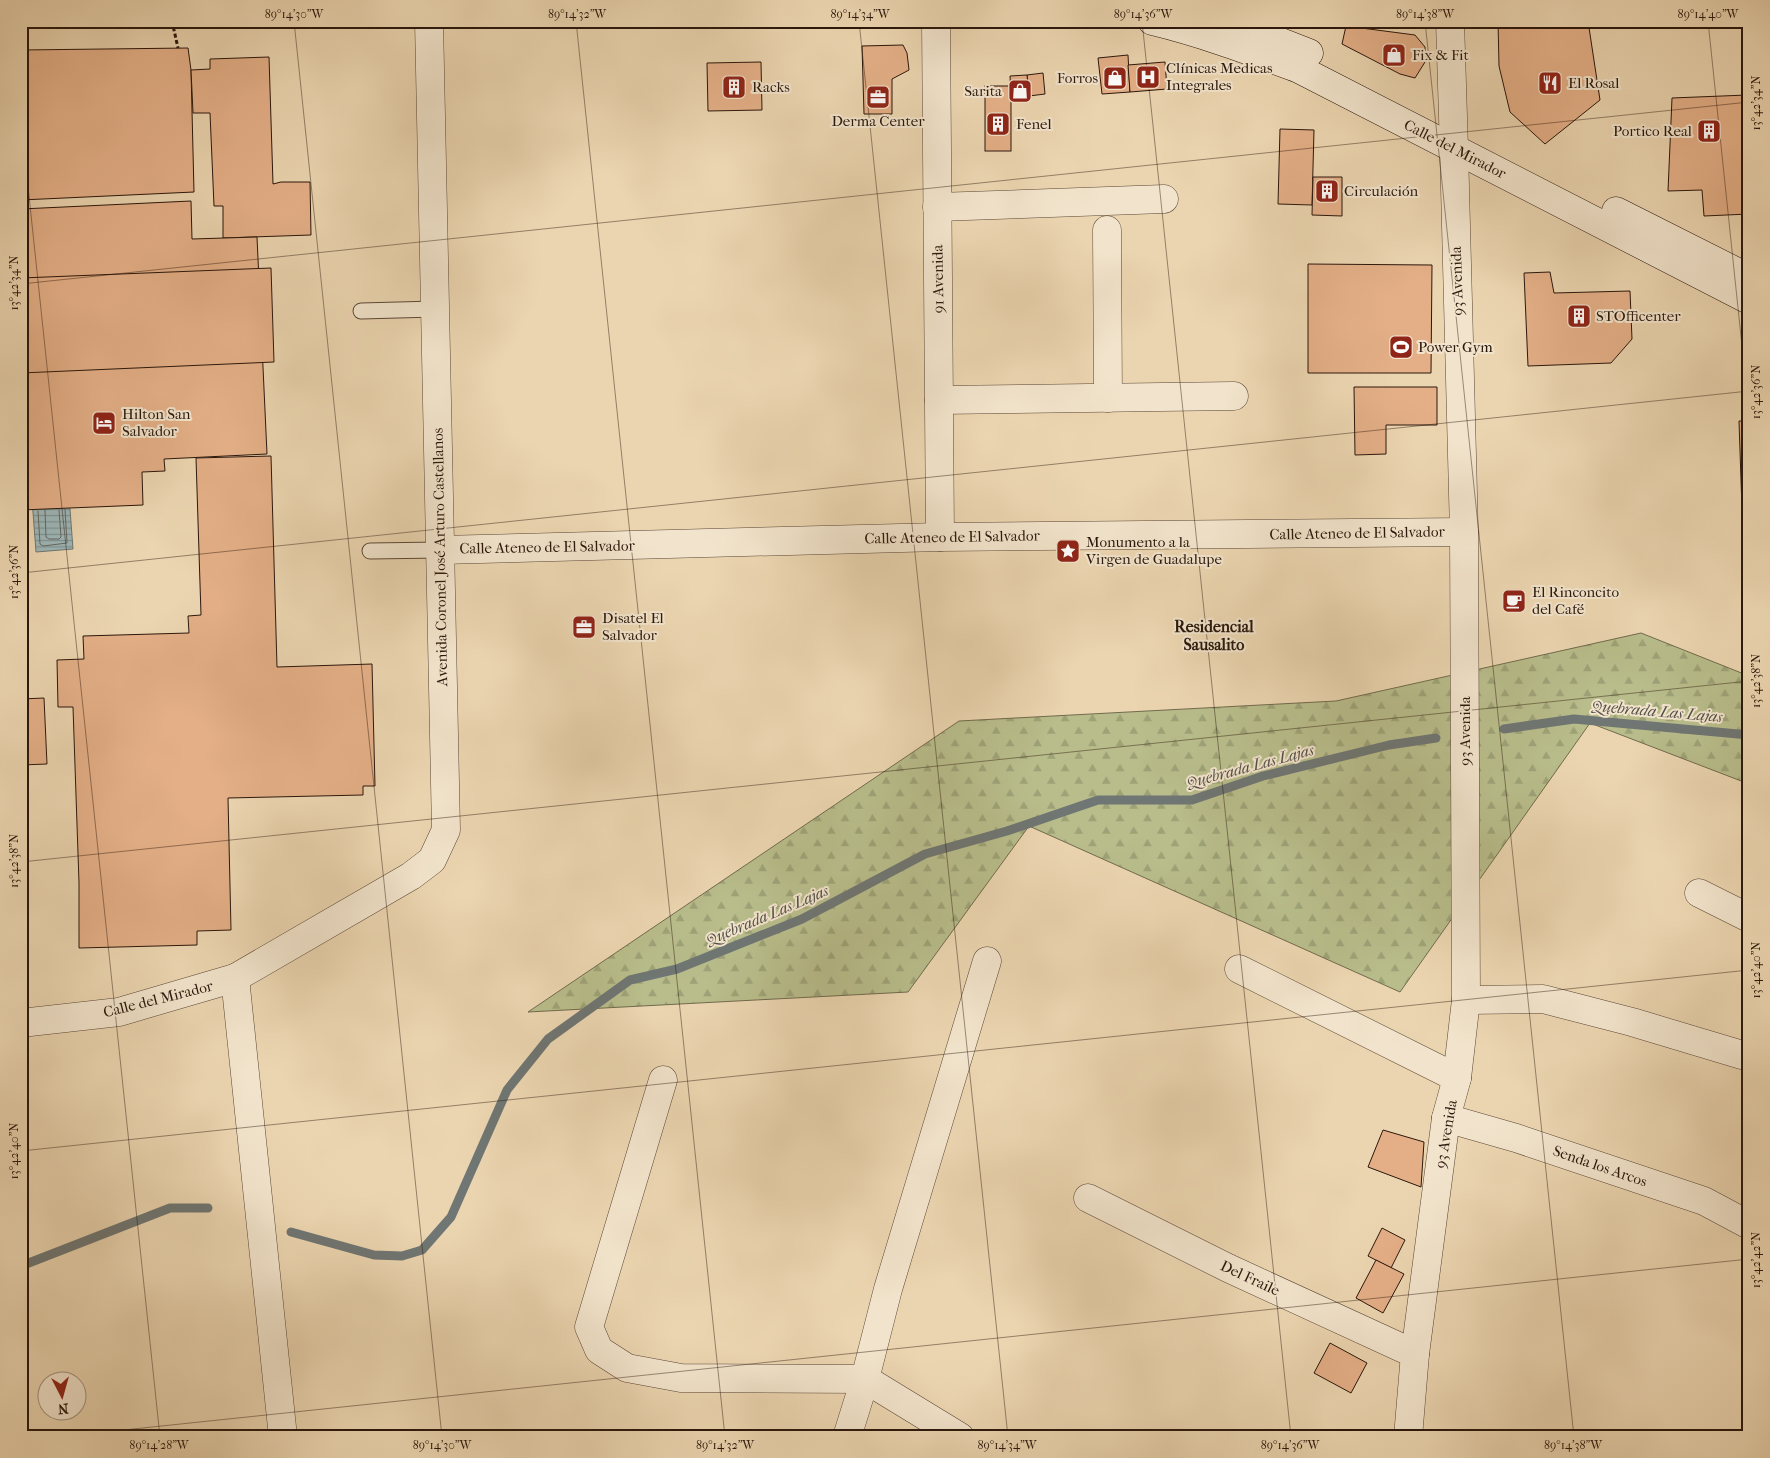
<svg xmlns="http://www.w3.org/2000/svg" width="1770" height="1458" viewBox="0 0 1770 1458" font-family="'IM FELL French Canon',serif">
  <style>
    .forest { fill: url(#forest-firs); stroke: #716a4c }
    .water { fill: url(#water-rules); stroke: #6f7673 }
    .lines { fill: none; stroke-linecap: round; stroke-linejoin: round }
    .shore { stroke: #646662; stroke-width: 1 }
    .stream { stroke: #6f7673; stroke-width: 9 }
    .building { fill: #e4af87; stroke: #2a170c }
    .service-casing { stroke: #5a4635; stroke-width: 17 }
    .minor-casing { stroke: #5a4635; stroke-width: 29 }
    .tertiary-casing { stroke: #5a4635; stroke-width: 29 }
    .secondary-casing { stroke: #2a170c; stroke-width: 29 }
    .path { stroke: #2a170c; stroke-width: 3; stroke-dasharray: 4 2.5; stroke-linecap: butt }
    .service { stroke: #f2e4cc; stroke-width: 15 }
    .minor { stroke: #f2e4cc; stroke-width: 28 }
    .tertiary { stroke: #f2e4cc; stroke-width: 28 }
    .secondary { stroke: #f2e4cc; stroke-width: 28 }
    .ticks { fill: none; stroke: #2a170c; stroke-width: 1; stroke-opacity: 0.45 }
    .labels { text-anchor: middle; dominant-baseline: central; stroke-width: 4; stroke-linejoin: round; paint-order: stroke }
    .poi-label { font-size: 15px; fill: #2a170c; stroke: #f2e4cc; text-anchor: start }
    .street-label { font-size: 15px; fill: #2a170c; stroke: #f2e4cc }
    .neighbourhood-label { font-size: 16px; font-weight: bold; fill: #2a170c; stroke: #f2e4cc }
    .water-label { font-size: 16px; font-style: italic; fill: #524f48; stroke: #f2e4cc }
    .neatline { fill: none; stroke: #2a170c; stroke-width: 2 }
    .ticks-label { font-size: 12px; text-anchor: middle; fill: #2a170c }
  </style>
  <defs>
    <pattern id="forest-firs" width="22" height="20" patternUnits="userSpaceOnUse" patternTransform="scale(1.25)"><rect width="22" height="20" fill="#b8bd8b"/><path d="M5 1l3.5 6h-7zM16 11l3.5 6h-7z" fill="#9ea277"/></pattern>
    <pattern id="water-rules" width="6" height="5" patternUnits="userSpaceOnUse" patternTransform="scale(1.25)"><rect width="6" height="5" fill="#9db6b7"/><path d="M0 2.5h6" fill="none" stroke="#809393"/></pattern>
  </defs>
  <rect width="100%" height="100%" fill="#ebd5b0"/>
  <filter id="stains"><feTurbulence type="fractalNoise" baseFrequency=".004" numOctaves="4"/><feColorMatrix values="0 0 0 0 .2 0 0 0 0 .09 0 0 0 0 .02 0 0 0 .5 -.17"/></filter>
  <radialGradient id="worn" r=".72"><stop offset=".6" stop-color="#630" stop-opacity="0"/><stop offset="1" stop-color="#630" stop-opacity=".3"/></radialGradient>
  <path class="forest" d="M1641 633 1749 676V784L1590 723 1400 992 1029 826 908 992 528 1012 959 721 1336 701Z"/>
  <path class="water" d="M69 496 73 549 36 552 32 499Z"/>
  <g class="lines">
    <g class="shore">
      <path d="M45 510 46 537 49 539H59L61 537 59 510"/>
      <path d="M38 511 40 544 43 546 67 543 65 509"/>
    </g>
    <g class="stream">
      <path d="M1504 729 1574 719 1749 735"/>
      <path d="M291 1232 374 1255 402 1256 422 1250 451 1217 507 1090 548 1039 630 980 677 969 802 919 925 854 1007 831 1098 800H1192L1263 776 1389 745 1436 738"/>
      <path d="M21 1266 170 1208H208"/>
    </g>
  </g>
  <g class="building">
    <path d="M1498 21H1588L1600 100 1545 144 1510 112 1499 66Z"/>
    <path d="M1346 26 1415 35 1425 47V62L1415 78 1400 74 1342 44Z"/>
    <path d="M903 45 907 53 909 70 892 79V114H864L862 46Z"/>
    <path d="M1746 45H1749V163L1747 95Z"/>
    <path d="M188 48 191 70 194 192 21 200V50Z"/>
    <path d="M1128 55 1130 92 1102 94 1098 58Z"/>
    <path d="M269 57 273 184 281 182H310L311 235 223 238V206H214L210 113H193L191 70 210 69V59Z"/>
    <path d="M761 62 762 110 708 111 707 63Z"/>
    <path d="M1165 62 1167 89 1130 92 1128 65Z"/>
    <path d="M1043 73 1045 94 1029 96 1027 75Z"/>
    <path d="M1027 75 1029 96 1011 98 1010 76Z"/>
    <rect x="985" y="86" width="26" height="65"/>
    <path d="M1747 95 1749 214 1704 216 1702 190 1668 191 1672 98Z"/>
    <path d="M1280 129 1314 130 1312 205 1278 204Z"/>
    <path d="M1313 177H1342V216L1312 215Z"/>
    <path d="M191 201 192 239 257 237 267 454 164 459 165 471 142 472 143 505 21 510V209Z"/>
    <path d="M1308 264 1432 265 1431 373H1308Z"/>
    <path d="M271 268 274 362 21 373V278Z"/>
    <path d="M1550 272 1554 293 1630 291 1632 339 1611 363 1528 366 1524 273Z"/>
    <path d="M1354 387H1437V425H1386V454L1355 455Z"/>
    <path d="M1739 421H1749V538L1743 539Z"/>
    <path d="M271 456 277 667 372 664 375 786H363V795L228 798 231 930 197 931V945L79 948V883L73 707H58L57 660 84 659 83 636 189 633 188 616 201 615 196 458Z"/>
    <path d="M44 698 47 764 21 765V699Z"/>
    <path d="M1383 1130 1424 1142 1421 1187 1368 1167Z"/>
    <path d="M1382 1228 1405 1240 1391 1268 1368 1256Z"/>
    <path d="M1376 1260 1404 1274 1383 1313 1356 1298Z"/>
    <path d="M1330 1343 1367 1363 1351 1393 1314 1373Z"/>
  </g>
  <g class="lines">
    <g class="service-casing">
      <g id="service">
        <path d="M361 311 435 309"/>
        <path d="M370 551 440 550"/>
      </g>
    </g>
    <g class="minor-casing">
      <g id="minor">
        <path d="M936 21 940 537"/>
        <path d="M1450 21 1454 149"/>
        <path d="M937 207 1164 199"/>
        <path d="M1107 230 1108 398"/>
        <path d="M939 400 1234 396"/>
        <path d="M440 550 940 537 1464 532"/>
        <path d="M1699 893 1749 918"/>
        <path d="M1239 969 1457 1078"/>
        <path d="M235 978 283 1437"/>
        <path d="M1466 1000 1543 999 1632 1022 1742 1055"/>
        <path d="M21 1023 119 1012 235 978 411 876 432 860 446 830 429 21"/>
        <path d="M663 1080 589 1327 599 1350 627 1368 681 1378 865 1379"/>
        <path d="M1446 1118 1516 1138 1704 1201 1749 1225"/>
        <path d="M1088 1198 1228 1268 1415 1354"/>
        <path d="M865 1379 960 1437"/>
        <path d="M847 1437 865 1379 888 1289 987 961"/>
      </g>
    </g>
    <g class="tertiary-casing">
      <path id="tertiary" d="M1408 1437 1415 1354 1446 1118 1457 1078 1466 1000 1464 532 1454 149"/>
    </g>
    <g class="secondary-casing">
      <g id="secondary">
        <path d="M1152 21C1202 33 1250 51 1299 69L1749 300"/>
        <path d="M1227 21 1309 53"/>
        <path d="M1616 211 1749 278"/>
      </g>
    </g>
    <path class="path" d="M172 21 178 48"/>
    <use href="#service" class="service"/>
    <use href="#minor" class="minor"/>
    <use href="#tertiary" class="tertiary"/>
    <use href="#secondary" class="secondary"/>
  </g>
  <path class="ticks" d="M294 21 442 1437M576 21 725 1437M859 21 1008 1437M1142 21 1291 1437M1425 21 1574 1437M1708 21 1749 413M21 120 160 1437M21 284 1749 102M21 573 1749 391M21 862 1749 681M21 1151 1749 970M57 1437 1749 1259"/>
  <defs>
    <g id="shop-square" transform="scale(1.25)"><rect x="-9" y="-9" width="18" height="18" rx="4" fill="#8f2418" stroke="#f2e4cc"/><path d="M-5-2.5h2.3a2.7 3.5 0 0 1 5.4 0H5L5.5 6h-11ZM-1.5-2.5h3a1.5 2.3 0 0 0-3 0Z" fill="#fff"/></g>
    <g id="hospital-square" transform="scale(1.25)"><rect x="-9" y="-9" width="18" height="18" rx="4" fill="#8f2418" stroke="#f2e4cc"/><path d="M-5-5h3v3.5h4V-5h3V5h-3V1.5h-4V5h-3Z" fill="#fff"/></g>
    <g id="restaurant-square" transform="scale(1.25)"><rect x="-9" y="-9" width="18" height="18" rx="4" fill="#8f2418" stroke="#f2e4cc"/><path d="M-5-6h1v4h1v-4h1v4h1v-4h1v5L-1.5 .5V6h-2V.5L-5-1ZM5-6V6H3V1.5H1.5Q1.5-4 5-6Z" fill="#fff"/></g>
    <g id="building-square" transform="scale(1.25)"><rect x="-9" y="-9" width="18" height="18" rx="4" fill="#8f2418" stroke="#f2e4cc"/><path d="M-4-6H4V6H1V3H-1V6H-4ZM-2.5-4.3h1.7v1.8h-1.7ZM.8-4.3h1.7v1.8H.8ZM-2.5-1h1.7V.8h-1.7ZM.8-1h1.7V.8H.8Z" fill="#fff"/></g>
    <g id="office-square" transform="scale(1.25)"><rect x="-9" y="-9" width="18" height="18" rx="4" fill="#8f2418" stroke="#f2e4cc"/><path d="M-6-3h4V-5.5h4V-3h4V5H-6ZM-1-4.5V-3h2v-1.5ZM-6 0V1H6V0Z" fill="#fff"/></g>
    <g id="stadium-square" transform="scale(1.25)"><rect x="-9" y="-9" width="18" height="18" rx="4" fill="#8f2418" stroke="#f2e4cc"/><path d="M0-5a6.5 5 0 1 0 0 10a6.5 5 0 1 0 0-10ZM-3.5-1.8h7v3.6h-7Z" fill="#fff"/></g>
    <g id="hotel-square" transform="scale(1.25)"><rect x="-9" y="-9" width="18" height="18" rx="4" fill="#8f2418" stroke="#f2e4cc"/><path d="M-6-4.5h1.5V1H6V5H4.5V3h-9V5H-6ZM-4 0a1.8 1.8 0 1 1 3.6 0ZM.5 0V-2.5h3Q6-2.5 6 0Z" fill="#fff"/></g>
    <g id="sight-square" transform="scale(1.25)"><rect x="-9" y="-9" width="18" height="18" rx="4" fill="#8f2418" stroke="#f2e4cc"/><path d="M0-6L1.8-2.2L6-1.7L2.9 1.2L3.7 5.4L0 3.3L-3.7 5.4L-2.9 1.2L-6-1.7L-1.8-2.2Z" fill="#fff"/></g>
    <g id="cafe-square" transform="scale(1.25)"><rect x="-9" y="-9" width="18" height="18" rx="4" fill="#8f2418" stroke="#f2e4cc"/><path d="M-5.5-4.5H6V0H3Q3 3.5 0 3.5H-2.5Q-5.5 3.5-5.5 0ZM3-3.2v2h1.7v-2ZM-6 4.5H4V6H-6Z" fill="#fff"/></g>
  </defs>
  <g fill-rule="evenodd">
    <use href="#shop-square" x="1394" y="55"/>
    <use href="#hospital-square" x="1148" y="77"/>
    <use href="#shop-square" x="1115" y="78"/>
    <use href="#restaurant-square" x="1550" y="83"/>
    <use href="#building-square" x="734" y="87"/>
    <use href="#shop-square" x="1020" y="91"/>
    <use href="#office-square" x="878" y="97"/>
    <use href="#building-square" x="998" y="124"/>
    <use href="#building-square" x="1709" y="131"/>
    <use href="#building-square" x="1327" y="191"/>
    <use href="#building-square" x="1579" y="316"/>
    <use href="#stadium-square" x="1401" y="347"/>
    <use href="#hotel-square" x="104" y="423"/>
    <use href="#sight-square" x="1068" y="551"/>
    <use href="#cafe-square" x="1514" y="601"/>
    <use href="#office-square" x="584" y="627"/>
  </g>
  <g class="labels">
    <g class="poi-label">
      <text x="1412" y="55">Fix &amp; Fit</text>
      <text x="1166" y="68">Clínicas Medicas<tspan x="1166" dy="17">Integrales</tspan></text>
      <text x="1098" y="78" text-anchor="end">Forros</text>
      <text x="1568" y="83">El Rosal</text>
      <text x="752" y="87">Racks</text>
      <text x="1002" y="91" text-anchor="end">Sarita</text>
      <text x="878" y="121" text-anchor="middle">Derma Center</text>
      <text x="1016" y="124">Fenel</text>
      <text x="1692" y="131" text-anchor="end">Portico Real</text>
      <text x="1344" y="191">Circulación</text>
      <text x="1596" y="316">STOfficenter</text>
      <text x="1418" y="347">Power Gym</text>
      <text x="122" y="414">Hilton San<tspan x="122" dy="17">Salvador</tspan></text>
      <text x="1086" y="542">Monumento a la<tspan x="1086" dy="17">Virgen de Guadalupe</tspan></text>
      <text x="1532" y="592">El Rinconcito<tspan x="1532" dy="17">del Café</tspan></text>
      <text x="602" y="618">Disatel El<tspan x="602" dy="17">Salvador</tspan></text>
    </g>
    <g class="street-label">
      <text transform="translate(1455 149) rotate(27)">Calle del Mirador</text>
      <text transform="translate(938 279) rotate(-91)">91 Avenida</text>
      <text transform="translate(1457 281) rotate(-92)">93 Avenida</text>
      <text transform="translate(1357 533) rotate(-1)">Calle Ateneo de El Salvador</text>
      <text transform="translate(952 537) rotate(-1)">Calle Ateneo de El Salvador</text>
      <text transform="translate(547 547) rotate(-1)">Calle Ateneo de El Salvador</text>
      <text transform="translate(440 557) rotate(-91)">Avenida Coronel José Arturo Castellanos</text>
      <text transform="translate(1465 731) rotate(-90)">93 Avenida</text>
      <text transform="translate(158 999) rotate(-14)">Calle del Mirador</text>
      <text transform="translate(1446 1134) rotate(-80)">93 Avenida</text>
      <text transform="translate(1600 1166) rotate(19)">Senda los Arcos</text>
      <text transform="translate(1250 1278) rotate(25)">Del Fraile</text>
    </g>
    <g class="neighbourhood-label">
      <text x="1214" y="626">Residencial<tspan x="1214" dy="18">Sausalito</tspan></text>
    </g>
    <g class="water-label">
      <text transform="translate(1657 711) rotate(5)">Quebrada Las Lajas</text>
      <text transform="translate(1250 766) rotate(-15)">Quebrada Las Lajas</text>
      <text transform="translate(767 915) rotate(-23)">Quebrada Las Lajas</text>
    </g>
  </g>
  <rect width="1770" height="1458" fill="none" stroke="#ebd5b0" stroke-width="55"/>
  <g transform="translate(62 1396) rotate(174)"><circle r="24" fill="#f2e4cc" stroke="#a2927f"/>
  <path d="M0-4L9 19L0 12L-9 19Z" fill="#8f2418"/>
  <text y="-8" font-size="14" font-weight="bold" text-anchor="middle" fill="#2a170c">N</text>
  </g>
  <rect x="28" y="28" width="1714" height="1402" class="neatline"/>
  <g class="ticks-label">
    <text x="294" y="18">89°14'30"W</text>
    <text x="577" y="18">89°14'32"W</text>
    <text x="860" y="18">89°14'34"W</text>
    <text x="1143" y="18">89°14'36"W</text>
    <text x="1425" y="18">89°14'38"W</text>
    <text x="1708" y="18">89°14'40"W</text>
    <text transform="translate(1756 103) rotate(-90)" y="4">13°42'34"N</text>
    <text transform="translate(14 283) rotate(-90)" y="4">13°42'34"N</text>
    <text transform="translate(1756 392) rotate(-90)" y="4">13°42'36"N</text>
    <text transform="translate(14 572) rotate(-90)" y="4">13°42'36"N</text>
    <text transform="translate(1756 681) rotate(-90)" y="4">13°42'38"N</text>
    <text transform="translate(14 861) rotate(-90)" y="4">13°42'38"N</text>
    <text transform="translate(1756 970) rotate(-90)" y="4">13°42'40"N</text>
    <text transform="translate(14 1151) rotate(-90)" y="4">13°42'40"N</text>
    <text transform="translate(1756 1260) rotate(-90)" y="4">13°42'42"N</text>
    <text x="159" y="1449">89°14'28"W</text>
    <text x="442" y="1449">89°14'30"W</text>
    <text x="725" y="1449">89°14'32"W</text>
    <text x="1007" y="1449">89°14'34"W</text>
    <text x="1290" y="1449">89°14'36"W</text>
    <text x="1573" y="1449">89°14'38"W</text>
  </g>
  <rect width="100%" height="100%" filter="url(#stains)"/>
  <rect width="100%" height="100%" fill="url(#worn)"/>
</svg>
